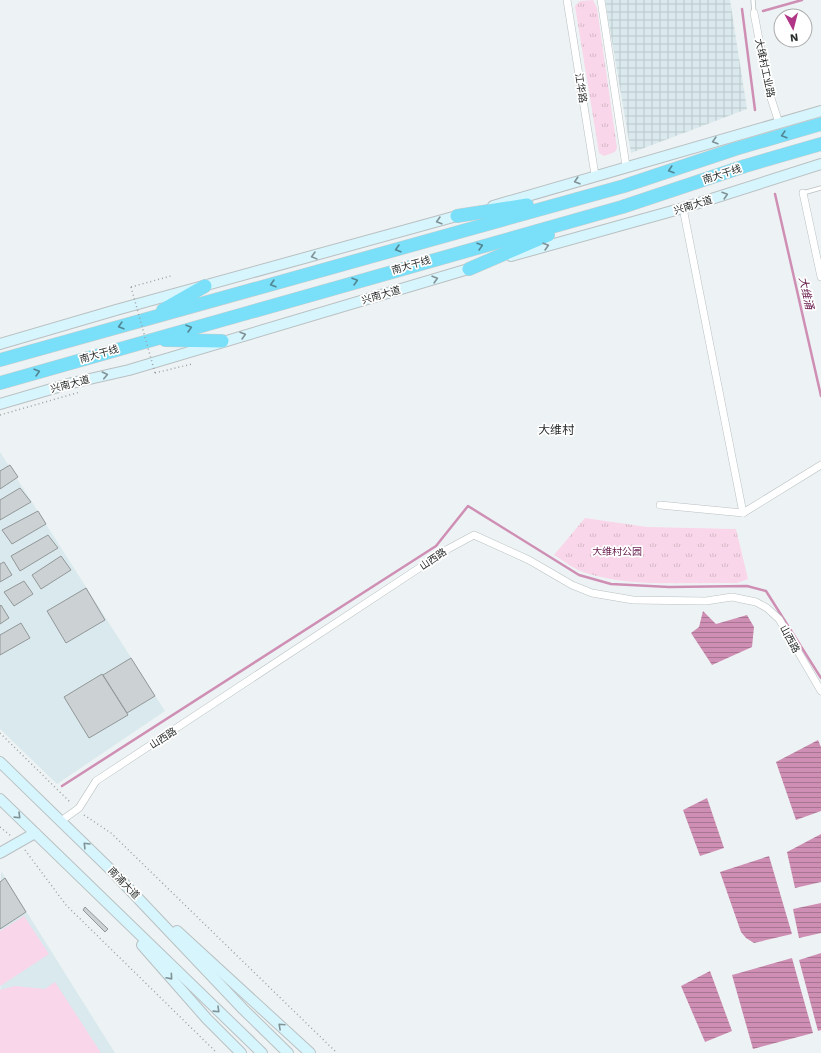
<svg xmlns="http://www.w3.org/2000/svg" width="821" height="1053" viewBox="0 0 821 1053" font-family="'Work Sans','Noto Sans SC',sans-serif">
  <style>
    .built { fill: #dae9ed }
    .industrial { fill: url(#industrial-grid) }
    .grass { fill: url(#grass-tufts) }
    .garden { fill: #f9d6e9 }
    .water { fill: url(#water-rules) }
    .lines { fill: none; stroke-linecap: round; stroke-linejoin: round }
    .stream { stroke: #cf8fb4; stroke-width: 2.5 }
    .building { fill: #ccd2d4; stroke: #929799 }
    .lane-casing { stroke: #bac0c2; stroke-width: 5 }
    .street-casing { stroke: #bac0c2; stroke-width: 8 }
    .secondary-casing { stroke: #bac0c2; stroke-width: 12 }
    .highway-casing { stroke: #cccdcd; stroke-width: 14 }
    .path { stroke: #9ca1a2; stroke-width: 1.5; stroke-dasharray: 1 3; stroke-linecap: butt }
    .lane { stroke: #fff; stroke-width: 3.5 }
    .street { stroke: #fff; stroke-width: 7 }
    .secondary { stroke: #d7f5fd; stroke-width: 10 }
    .highway { stroke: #7adff8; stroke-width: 13 }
    .path-bridge { stroke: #9ca1a2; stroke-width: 1.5; stroke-dasharray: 1 3; stroke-linecap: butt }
    .oneway { stroke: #528693 }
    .oneway2 { stroke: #819296 }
    .labels { text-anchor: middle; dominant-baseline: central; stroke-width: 3.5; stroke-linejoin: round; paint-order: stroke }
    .street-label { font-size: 10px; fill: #2b2e2e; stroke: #fff }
    .park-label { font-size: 10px; fill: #6b2152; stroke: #fff }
    .water-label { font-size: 11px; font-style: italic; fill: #6b2152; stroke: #fff }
    .quarter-label { font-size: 12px; fill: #2b2e2e; stroke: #fff }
  </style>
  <defs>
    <pattern id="industrial-grid" width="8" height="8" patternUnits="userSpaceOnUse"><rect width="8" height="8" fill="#dae9ed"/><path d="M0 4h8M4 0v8" fill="none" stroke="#bbc8cc"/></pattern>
    <pattern id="grass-tufts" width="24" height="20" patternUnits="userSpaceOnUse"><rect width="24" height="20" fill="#f9d6e9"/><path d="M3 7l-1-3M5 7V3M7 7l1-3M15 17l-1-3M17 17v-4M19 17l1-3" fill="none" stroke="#d6b8c8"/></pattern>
    <pattern id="water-rules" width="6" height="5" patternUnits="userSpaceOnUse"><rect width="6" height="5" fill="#cf8fb4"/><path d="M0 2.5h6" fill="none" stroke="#a87593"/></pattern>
  </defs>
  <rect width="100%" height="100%" fill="#edf3f4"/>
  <g class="built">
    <path d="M0 452 165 711 57 784 0 729Z"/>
    <path d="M1 871 115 1053H0Z"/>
  </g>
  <path class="industrial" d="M605 0H730L747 109 631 153Z"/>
  <g class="grass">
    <path d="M593 0 597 8 617 148 615 152 604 156 599 153 575 6 580 1Z"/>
    <path d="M585 518 647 527 736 529 748 579 737 583C688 582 633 588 586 573 575 570 564 561 554 555Z"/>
  </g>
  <g class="garden">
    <path d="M595 537 630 543 626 562 592 556Z"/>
    <path d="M24 916 49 954 0 986V931Z"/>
    <path d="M55 982 101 1053H0V990L15 986 45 989Z"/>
  </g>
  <g class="water">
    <path d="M703 611 716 624 747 615 754 627 752 647 712 665 691 633 699 627Z"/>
    <path d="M818 740 821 747V811L796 820 776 762Z"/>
    <path d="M707 798 724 848 700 856 683 810Z"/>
    <path d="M821 834V882L795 888 787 852Z"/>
    <path d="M769 856 792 934 754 943 746 938 741 932 720 872Z"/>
    <path d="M821 903V933L799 938 793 909Z"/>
    <path d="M821 953V1030L818 1031 799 960Z"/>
    <path d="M792 958 813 1033 753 1049 732 975Z"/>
    <path d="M710 971 732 1031 705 1042 681 986Z"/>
  </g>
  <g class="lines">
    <g class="stream">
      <path d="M742 9 755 110"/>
      <path d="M763 11 802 0"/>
      <path d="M775 194 821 396"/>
      <path d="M62 786 436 546 468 506 579 575 611 584 669 587 747 586 766 591 821 678"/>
    </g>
  </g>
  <g class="building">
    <path d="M10 465 18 477 0 489V471Z"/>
    <path d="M20 488 31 502 0 520V500Z"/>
    <path d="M38 511 46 524 12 544 2 530Z"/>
    <path d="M48 535 58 548 20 571 11 556Z"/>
    <path d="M61 556 71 570 41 589 32 575Z"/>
    <path d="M4 562 12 575 0 582V564Z"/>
    <path d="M24 581 33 594 14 606 4 592Z"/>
    <path d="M86 588 105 620 66 643 47 611Z"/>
    <path d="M1 605 9 618 0 624V606Z"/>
    <path d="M21 623 30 638 0 655V635Z"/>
    <path d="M131 658 155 696 127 713 103 675Z"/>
    <path d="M102 674 128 715 89 738 64 697Z"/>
    <path d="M5 878 26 912 0 929V882Z"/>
    <path d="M85 907 108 929 105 932 83 910Z"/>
  </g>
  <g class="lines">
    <g class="lane-casing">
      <g id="lane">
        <path d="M753 0 754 13"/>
        <path d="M803 193 821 188"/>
      </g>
    </g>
    <g class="street-casing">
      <g id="street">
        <path d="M567 0 595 175"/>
        <path d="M601 0 626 166"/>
        <path d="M754 13 769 92 779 123"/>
        <path d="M803 193 821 277"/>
        <path d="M683 208 743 513"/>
        <path d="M660 505 743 513 821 465"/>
        <path d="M61 821 79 808 96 781 448 549 474 535 529 560 572 585 592 593 633 600 706 601 732 597 756 602 767 608 779 619 821 691"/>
      </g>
    </g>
    <g class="secondary-casing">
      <g id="secondary">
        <path d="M493 206 821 111"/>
        <path d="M511 256 683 208 821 164"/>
        <path d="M0 344 116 310 464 214"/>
        <path d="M0 404 72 383 129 370 475 267"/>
        <path d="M0 762 114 873 243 1009 288 1053"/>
        <path d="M0 799 262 1053"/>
        <path d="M0 853 35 833"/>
        <path d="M177 931 310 1053"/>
        <path d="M142 945 207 1019 241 1053"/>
      </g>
    </g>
    <g class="highway-casing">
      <g id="highway">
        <path d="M457 216 527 205"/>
        <path d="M469 269 548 235"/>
        <path d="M163 310 205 286"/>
        <path d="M165 340 222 341"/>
        <path d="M0 360 624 186 735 149 821 124"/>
        <path d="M0 383 622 207 745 166 821 144"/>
      </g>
    </g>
    <g class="path">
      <path d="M131 287 171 276"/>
      <path d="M155 373 192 364"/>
      <path d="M0 415 80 392"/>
      <path d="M0 733 71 803"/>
      <path d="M84 815 111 833 337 1053"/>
      <path d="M0 827 11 836"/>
      <path d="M25 850 66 905 217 1053"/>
    </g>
    <use href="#lane" class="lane"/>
    <use href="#street" class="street"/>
    <use href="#secondary" class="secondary"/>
    <use href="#highway" class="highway"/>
    <path class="path-bridge" d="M131 287 155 373"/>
  </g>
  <defs><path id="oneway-chevron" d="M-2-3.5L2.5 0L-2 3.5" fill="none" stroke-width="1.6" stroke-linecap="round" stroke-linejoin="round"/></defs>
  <g class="oneway">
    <use href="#oneway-chevron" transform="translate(784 135) rotate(164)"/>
    <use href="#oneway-chevron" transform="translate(671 170) rotate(162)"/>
    <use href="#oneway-chevron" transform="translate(480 246) rotate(-16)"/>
    <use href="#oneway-chevron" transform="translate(398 249) rotate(164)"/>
    <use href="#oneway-chevron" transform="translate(355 281) rotate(-16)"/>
    <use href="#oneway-chevron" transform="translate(273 284) rotate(164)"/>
    <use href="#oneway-chevron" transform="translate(121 326) rotate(164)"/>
    <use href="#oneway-chevron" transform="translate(189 328) rotate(-16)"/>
    <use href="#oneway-chevron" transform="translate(37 372) rotate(-16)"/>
  </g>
  <g class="oneway2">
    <use href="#oneway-chevron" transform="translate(715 141) rotate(164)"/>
    <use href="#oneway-chevron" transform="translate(577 181) rotate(163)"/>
    <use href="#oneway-chevron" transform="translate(725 195) rotate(-17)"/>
    <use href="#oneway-chevron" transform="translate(439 221) rotate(164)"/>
    <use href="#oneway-chevron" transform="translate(546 246) rotate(-16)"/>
    <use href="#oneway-chevron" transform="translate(314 256) rotate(165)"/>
    <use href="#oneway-chevron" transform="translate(435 279) rotate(-16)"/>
    <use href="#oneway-chevron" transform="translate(243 335) rotate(-16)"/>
    <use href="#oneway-chevron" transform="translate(105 375) rotate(-13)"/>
    <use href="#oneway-chevron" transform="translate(18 816) rotate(44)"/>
    <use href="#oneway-chevron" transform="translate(86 845) rotate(-135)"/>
    <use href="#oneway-chevron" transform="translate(170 977) rotate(49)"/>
    <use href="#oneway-chevron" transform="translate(217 1010) rotate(44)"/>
    <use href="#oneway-chevron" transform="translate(281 1026) rotate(-137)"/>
  </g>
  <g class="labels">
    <g class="street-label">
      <text transform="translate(765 68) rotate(78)">大维村工业路</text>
      <text transform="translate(581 88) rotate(81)">江华路</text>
      <text transform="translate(722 174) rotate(-18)">南大干线</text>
      <text transform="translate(693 205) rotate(-17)">兴南大道</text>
      <text transform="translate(411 265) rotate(-16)">南大干线</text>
      <text transform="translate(381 295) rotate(-16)">兴南大道</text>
      <text transform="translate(99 354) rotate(-16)">南大干线</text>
      <text transform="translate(70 384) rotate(-15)">兴南大道</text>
      <text transform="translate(433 559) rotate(-34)">山西路</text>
      <text transform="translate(790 639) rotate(61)">山西路</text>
      <text transform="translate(163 738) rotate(-33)">山西路</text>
      <text transform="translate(124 883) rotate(46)">南浦大道</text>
    </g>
    <g class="park-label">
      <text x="617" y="551">大维村公园</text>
    </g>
    <g class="water-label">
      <text transform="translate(806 293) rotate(77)">大维涌</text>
    </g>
    <g class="quarter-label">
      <text x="556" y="430">大维村</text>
    </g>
  </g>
  <g transform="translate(793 28) rotate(173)"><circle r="19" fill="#ffffff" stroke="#aaabab"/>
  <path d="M0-3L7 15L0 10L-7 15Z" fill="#b03587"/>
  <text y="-6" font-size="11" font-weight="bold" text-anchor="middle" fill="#2b2e2e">N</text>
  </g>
</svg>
